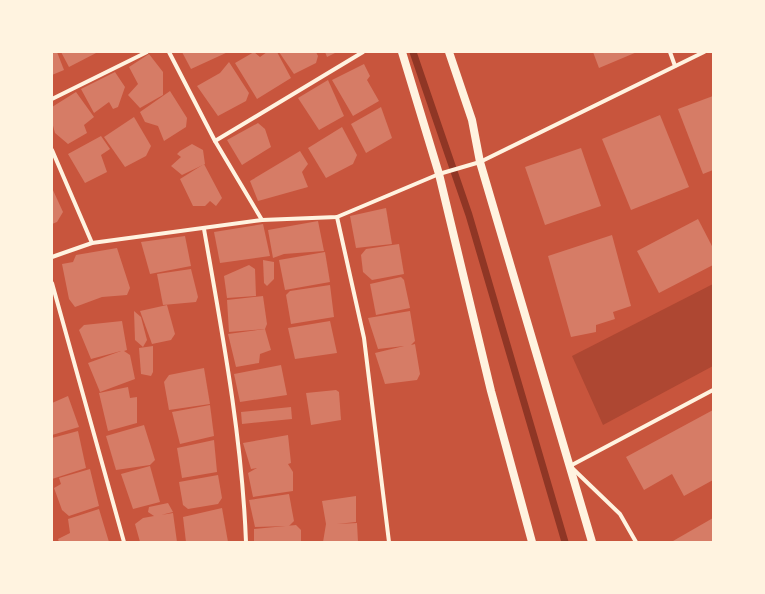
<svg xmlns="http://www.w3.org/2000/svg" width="765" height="594" viewBox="0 0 765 594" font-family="Karla,sans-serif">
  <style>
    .green { fill: #ae4732 }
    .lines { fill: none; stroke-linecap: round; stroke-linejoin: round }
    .stream { stroke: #8f3625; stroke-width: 7 }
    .building { fill: #d67c66 }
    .minor { stroke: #fff3e0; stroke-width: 4 }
    .secondary { stroke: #fff3e0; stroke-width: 8 }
  </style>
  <rect width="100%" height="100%" fill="#c8553d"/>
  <path class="green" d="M713 284V366L603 425 572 356Z"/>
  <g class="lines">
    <path class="stream" d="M413 52 469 215 565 542"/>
  </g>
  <g class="building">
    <path d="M52 52H57L64 70 52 75Z"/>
    <path d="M61 52H98L69 67Z"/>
    <path d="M182 52H228L191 69Z"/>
    <path d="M254 52 260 57 267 52H277L291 78 257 99 235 63Z"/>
    <path d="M279 52H316L318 56 316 63 294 74Z"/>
    <path d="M325 52H337L327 57Z"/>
    <path d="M593 52H637L599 68Z"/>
    <path d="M149 54 163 72V95L140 108 128 95 138 84 129 67Z"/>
    <path d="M229 62 249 93 246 101 218 116 197 86 220 73Z"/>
    <path d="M364 64 370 76 367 80 379 101 353 116 332 80Z"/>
    <path d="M115 72 125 87 118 107 113 109 109 102 94 113 81 89Z"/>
    <path d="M328 80 344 116 319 130 298 98Z"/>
    <path d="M170 91 187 118 186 127 164 141 158 126 145 122 140 112Z"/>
    <path d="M76 92 94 117 84 125 87 133 68 144 55 133 52 122V107Z"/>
    <path d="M713 96V170L703 174 678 109Z"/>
    <path d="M381 107 392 138 366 153 351 124Z"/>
    <path d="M660 115 689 187 631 210 602 139Z"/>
    <path d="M134 117 151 146 146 156 125 167 104 137Z"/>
    <path d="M258 123 265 129 271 147 242 165 227 140Z"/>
    <path d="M342 127 357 155 353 164 326 178 308 148Z"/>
    <path d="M101 136 110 149 101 155 107 172 85 183 68 154Z"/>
    <path d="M192 144 203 150 205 164 182 175 171 166 181 157 177 154 180 151Z"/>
    <path d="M581 148 601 206 545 225 525 167Z"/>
    <path d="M300 151 308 164 302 172 308 187 258 201 250 181Z"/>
    <path d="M204 164 222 198 216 206 210 201 205 206H193L180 179Z"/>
    <path d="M52 188 63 212 57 222 52 224Z"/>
    <path d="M386 208 392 244 356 248 350 216Z"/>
    <path d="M698 219 713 248V265L659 293 637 251Z"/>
    <path d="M318 221 324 251 284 254 273 258 268 230Z"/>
    <path d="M263 224 270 256 220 263 214 232Z"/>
    <path d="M612 235 631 306 613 312 615 319 596 325V332L571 337 548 256Z"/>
    <path d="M185 236 191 266 150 274 141 242Z"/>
    <path d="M399 244 404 274 372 280 363 272 361 255 366 249Z"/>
    <path d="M117 248 130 288 127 295 102 297 75 307 69 299 62 264 73 262 76 255Z"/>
    <path d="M325 252 330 282 285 290 279 260Z"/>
    <path d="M263 260 274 262V279L267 286 264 283Z"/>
    <path d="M249 265 255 269 256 296 227 298 224 276Z"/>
    <path d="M191 269 198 297 196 302 163 305 157 274Z"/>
    <path d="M401 277 404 280 410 308 376 315 370 284Z"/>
    <path d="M330 285 334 317 291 324 286 295 290 291Z"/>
    <path d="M263 296 267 324 265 329 229 332 227 300Z"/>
    <path d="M167 305 175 334 171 340 152 344 140 311Z"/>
    <path d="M134 311 141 317 147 340 143 347 135 340Z"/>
    <path d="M410 311 415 341 411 345 415 344 420 374 417 380 385 384 375 353 404 346 378 349 368 318Z"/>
    <path d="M122 321 127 350 124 351 130 355 135 379 100 392 88 363 121 351 91 359 79 330 84 325Z"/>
    <path d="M330 321 337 353 295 359 288 328Z"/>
    <path d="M265 329 271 350 260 354 259 363 236 367 228 334Z"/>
    <path d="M153 346V372L151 376 141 374 139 348Z"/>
    <path d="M281 365 287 395 240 402 234 374Z"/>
    <path d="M204 368 210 404 169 410 164 382 169 375Z"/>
    <path d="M128 387 130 398 137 397V423L108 431 99 393Z"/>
    <path d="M336 390 339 392 341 420 311 425 306 393Z"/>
    <path d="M68 396 79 427 52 435V403Z"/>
    <path d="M210 405 214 436 180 444 172 412Z"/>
    <path d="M291 407 292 419 242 424 241 412Z"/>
    <path d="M713 410V480L684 496 672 474 644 490 626 457Z"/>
    <path d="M144 425 155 460 150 465 116 470 106 436Z"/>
    <path d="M78 431 86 468 52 479V438Z"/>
    <path d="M288 435 291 463 288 464 293 472V491L253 497 248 473 257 468 251 469 243 443Z"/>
    <path d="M214 440 217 472 182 478 177 448Z"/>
    <path d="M150 466 160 502 133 509 121 474Z"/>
    <path d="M90 469 99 506 69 516 62 510 54 488 61 484 59 478Z"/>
    <path d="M218 475 222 498 218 504 188 509 183 505 179 482Z"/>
    <path d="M289 494 294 521 289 526 255 527 249 500Z"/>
    <path d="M356 496V522L337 524 357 523 358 542H323L326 524 322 501Z"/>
    <path d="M168 503 173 512 161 515 173 513 177 542H140L135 524 143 518 154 516 148 512 149 507Z"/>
    <path d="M222 508 228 542H186L183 517Z"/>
    <path d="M99 509 109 542H59L58 539 70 533 68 519Z"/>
    <path d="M713 518V542H674L673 541Z"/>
    <path d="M296 525 301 530V542H254V529Z"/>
  </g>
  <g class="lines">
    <g class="minor">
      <path d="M169 52 215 141 262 220"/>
      <path d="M670 52 675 66"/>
      <path d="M52 99 147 52"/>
      <path d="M215 141 363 52"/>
      <path d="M52 150 92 243"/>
      <path d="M337 217 364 338 389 542"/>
      <path d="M204 229C222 332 242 437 246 542"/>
      <path d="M52 257 92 243 262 220 337 217 439 174 480 162 704 52"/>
      <path d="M52 283 124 542"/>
      <path d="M636 542 620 514 570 466 713 390"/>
    </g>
    <g class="secondary">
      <path d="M402 52 439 174 491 391 532 542"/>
      <path d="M449 52 472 120 480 162 592 542"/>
    </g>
  </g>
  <rect width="765" height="594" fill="none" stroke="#fff3e0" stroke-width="106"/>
</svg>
